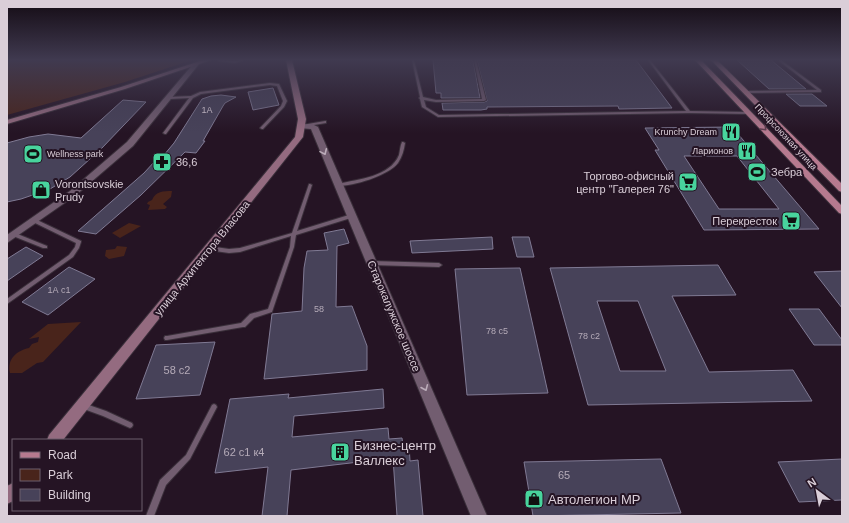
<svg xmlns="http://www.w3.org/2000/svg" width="849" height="523" viewBox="0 0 849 523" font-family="Arial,sans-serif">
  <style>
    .green { fill: #49241b }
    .building { fill: #474259; stroke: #807a94; fill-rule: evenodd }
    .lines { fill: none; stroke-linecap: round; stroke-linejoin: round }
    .lane-casing { stroke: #3a2f3a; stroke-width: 2 }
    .street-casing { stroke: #3a2f3a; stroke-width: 2 }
    .secondary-casing { stroke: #3a2f3a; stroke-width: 2 }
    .primary-casing { stroke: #3a2f3a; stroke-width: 2 }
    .lane { fill: #725d70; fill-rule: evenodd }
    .street { fill: #725d70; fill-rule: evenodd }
    .secondary { fill: #946b80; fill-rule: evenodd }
    .primary { fill: #b67a8f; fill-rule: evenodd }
    .oneway { stroke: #5f3d4f }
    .oneway2 { stroke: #bbacb9 }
    .labels { text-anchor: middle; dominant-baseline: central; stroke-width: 4; stroke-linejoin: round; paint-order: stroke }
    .number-label { font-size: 9px; fill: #b5abb8 }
    .far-poi-label { font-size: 9px; fill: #daced8; stroke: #251424; text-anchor: end }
    .far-street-label { font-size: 9px; fill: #daced8; stroke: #251424 }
    .poi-label { font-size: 11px; fill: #daced8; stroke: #251424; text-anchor: start }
    .street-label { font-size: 11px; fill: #daced8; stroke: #251424 }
    .near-number-label { font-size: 11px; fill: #b5abb8 }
    .near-poi-label { font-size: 13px; fill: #daced8; stroke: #251424; text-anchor: start }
  </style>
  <rect width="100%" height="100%" fill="#251424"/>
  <g class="green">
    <path d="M7 60H192L125 82 7 115Z"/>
    <path d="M172 191 171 197 163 204 167 207 165 209 148 210 150 205 147 204 148 202 152 200C156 191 163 191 172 191Z"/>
    <path d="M129 223 141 226 120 238 112 233Z"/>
    <path d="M117 246 127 247 124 256 109 259 105 256 106 250 115 249Z"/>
    <path d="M81 322 43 362 37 363 22 373H10C7 359 16 351 29 348L32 344 38 342 39 337 29 339 48 324Z"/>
  </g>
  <g class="building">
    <path d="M433 60H473L480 98H441V93H436Z"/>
    <path d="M477 60H636L672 108 619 109 618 106 487 107V109L481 110H443L442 103 484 102 487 101Z"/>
    <path d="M737 60H771L806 89H769Z"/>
    <path d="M273 88 279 105 253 110 248 92Z"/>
    <path d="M786 94H812L827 106H800Z"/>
    <path d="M221 95 236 97 225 103 223 106 203 141H205L196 153 185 152 141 195 96 234 78 231 144 173 155 161H159L174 143 202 99 211 96Z"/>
    <path d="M123 100 146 102 101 149 70 177 50 189 21 199 7 202V143L29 137 48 134 81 138Z"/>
    <path d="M732 127 819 229 704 230 655 150H659L645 128ZM684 156H737L779 209H719Z"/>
    <path d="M344 229 349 243 337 246 336 307 352 306 367 346V370L264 379 272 314 302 311 304 268 307 251 328 250 324 233Z"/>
    <path d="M492 237 493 249 412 253 410 241Z"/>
    <path d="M512 237H529L534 257H517Z"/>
    <path d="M26 247 43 256 7 281V259Z"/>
    <path d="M718 265 736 295 672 296 709 372 793 370 812 401 588 405 550 268ZM597 301H638L666 371H620Z"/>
    <path d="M69 267 95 279 48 315 22 302Z"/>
    <path d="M520 268 548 393 467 395 455 269Z"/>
    <path d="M842 271V308L814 272Z"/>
    <path d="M789 309H819L842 340V345H814Z"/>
    <path d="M215 342 200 395 136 399 156 345Z"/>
    <path d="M383 389 384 408 294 416 292 437 388 428 389 439 402 438 403 446 409 445 410 461 418 460 423 516H397L393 458 291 470 287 516H262L268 467 215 473 230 399 289 394 288 398Z"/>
    <path d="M661 459 681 513 533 516 524 462Z"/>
    <path d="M842 459V500L799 502 778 462Z"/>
  </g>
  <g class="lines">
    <g class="lane-casing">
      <g id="lane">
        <path d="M217 60 235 61 241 60H244L235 63 218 61Z"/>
        <path d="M412 60H414L423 97 436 100 482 99 474 60H476L486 100 484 101 436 102 424 100 426 107 439 115 686 111 648 60H650L690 111 749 112 751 113 749 114 689 113 438 117 422 107 420 99 419 98 420 97Z"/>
        <path d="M779 60H781L821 90V92L745 93V91H746L817 90 779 61Z"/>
        <path d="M270 83 279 84 287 101 284 107 263 129H262L260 128 281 106 283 101 277 86 270 85 201 94 193 98 166 134H165L163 133 189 98 169 99H168V97L191 96 200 92Z"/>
        <path d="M325 121H326V123L302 127 300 126 302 125Z"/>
        <path d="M402 142H403L405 143C404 150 402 157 398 163 388 176 353 186 338 186V184C358 179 390 177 399 155 400 151 400 146 402 142Z"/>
        <path d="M309 184H310L312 185 297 231 352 214 354 216V217L296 235 294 247 272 312 254 318 245 327H243L167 340H165L164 338 165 336H167L241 323 250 314 268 309 290 247 291 236 240 252 229 253 208 250 206 248 208 246 229 249 240 248 292 233Z"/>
        <path d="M35 219 81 241V242L79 248 73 257 7 304V299L69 255 75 247 76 243 33 222V220Z"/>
        <path d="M15 233 47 246V248H43L13 236V234Z"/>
        <path d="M372 261 439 263 442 265 439 267 372 265 369 263Z"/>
        <path d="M83 403 106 411 132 423 133 425 132 427 130 428 103 416 81 408 80 406 81 404Z"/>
        <path d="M214 404 216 405 217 407 190 459 166 485 154 516H146L160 480 186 455 212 405Z"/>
      </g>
    </g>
    <g class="street-casing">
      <g id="street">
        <path d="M194 63 199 64 133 146 76 195 7 243V235L70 191 127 142Z"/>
        <path d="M299 124 314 125 318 127 487 516H471L311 129 299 128Z"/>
      </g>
    </g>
    <g class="secondary-casing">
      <g id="secondary">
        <path d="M203 60H211L125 89 7 124V120L121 87Z"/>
        <path d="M286 60H292L306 119 303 137 63 440H47L49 435 295 137 298 119Z"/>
        <path d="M13 483V501L7 504V486Z"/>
      </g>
    </g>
    <g class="primary-casing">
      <g id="primary">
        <path d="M695 60H701L842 206V214L839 213Z"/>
        <path d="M711 60H717L842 184V192L839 191Z"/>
      </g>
    </g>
    <use href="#lane" class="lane"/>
    <use href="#street" class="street"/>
    <use href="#secondary" class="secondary"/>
    <use href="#primary" class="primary"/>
  </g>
  <defs><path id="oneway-chevron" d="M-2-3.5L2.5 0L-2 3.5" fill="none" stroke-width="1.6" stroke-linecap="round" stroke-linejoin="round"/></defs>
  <use class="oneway" href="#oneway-chevron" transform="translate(764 128) rotate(46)"/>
  <g class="oneway2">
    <use href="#oneway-chevron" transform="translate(324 152) rotate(66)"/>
    <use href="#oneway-chevron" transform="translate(425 388) rotate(67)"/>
  </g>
  <linearGradient id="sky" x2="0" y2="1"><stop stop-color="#140b14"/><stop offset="0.45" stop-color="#403a50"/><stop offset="1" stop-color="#403a50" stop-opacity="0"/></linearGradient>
  <rect width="849" height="133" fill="url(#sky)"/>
  <defs>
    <g id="restaurant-square" transform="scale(1)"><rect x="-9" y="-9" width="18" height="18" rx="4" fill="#48d49d" stroke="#251424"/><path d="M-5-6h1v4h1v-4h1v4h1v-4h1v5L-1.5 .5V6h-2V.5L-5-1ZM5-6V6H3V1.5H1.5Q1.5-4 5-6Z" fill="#111"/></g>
    <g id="stadium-square" transform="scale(1)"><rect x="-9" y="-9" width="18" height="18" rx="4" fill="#48d49d" stroke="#251424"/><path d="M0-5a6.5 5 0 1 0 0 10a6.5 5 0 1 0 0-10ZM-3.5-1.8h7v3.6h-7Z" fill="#111"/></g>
    <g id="pharmacy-square" transform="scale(1)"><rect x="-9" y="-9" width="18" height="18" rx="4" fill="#48d49d" stroke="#251424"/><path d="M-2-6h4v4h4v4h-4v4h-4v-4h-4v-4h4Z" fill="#111"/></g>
    <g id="supermarket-square" transform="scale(1)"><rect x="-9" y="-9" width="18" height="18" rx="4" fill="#48d49d" stroke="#251424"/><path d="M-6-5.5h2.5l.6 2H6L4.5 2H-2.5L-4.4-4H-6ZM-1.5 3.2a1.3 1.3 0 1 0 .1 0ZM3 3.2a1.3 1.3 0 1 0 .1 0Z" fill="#111"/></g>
    <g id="shop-square" transform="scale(1)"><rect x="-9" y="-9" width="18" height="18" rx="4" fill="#48d49d" stroke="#251424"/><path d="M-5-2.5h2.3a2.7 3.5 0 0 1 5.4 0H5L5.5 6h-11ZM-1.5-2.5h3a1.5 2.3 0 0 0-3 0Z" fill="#111"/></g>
    <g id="building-square" transform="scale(1)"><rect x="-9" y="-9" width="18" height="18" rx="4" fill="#48d49d" stroke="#251424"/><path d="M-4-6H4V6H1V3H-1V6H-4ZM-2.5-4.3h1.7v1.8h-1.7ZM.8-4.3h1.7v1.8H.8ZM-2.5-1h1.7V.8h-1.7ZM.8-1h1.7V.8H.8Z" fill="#111"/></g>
  </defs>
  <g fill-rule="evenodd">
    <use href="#restaurant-square" x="731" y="132"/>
    <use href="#restaurant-square" x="747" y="151"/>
    <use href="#stadium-square" x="33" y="154"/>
    <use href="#pharmacy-square" x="162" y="162"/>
    <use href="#stadium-square" x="757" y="172"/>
    <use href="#supermarket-square" x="688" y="182"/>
    <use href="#shop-square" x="41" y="190"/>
    <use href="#supermarket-square" x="791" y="221"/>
    <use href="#building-square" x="340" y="452"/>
    <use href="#shop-square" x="534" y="499"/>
  </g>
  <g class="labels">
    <g class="number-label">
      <text x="207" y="110">1А</text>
      <text x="59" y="290">1А с1</text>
      <text x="319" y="309">58</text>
      <text x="497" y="331">78 с5</text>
      <text x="589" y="336">78 с2</text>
    </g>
    <g class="far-poi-label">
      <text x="717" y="132">Krunchy Dream</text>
      <text x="733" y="151">Ларионов</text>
      <text x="47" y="154" text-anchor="start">Wellness park</text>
    </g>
    <g class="far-street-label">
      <text transform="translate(786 137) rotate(47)">Профсоюзная улица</text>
    </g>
    <g class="poi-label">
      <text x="176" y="162">36,6</text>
      <text x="771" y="172">Зебра</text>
      <text x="674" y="176" text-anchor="end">Торгово-офисный<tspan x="674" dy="13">центр "Галерея 76"</tspan></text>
      <text x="55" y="184">Vorontsovskie<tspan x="55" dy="13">Prudy</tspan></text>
      <text x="777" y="221" text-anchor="end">Перекресток</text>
    </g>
    <g class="street-label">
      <text transform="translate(202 258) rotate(-51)">улица Архитектора Власова</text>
      <text transform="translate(394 316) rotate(67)">Старокалужское шоссе</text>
    </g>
    <g class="near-number-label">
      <text x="177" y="370">58 с2</text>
      <text x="244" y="452">62 с1 к4</text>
      <text x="564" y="475">65</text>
    </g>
    <g class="near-poi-label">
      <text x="354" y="445">Бизнес-центр<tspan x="354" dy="15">Валлекс</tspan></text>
      <text x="548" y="499">Автолегион МР</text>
    </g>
  </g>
  <rect width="849" height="523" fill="none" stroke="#daced8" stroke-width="16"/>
  <rect x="12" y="439" width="130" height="72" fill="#251424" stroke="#6d5e6c"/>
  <rect x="20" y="452" width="20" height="6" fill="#b67a8f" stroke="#6d5e6c"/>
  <text x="48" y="459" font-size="12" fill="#daced8">Road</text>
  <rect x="20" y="469" width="20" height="12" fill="#49241b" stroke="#6d5e6c"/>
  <text x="48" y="479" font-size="12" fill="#daced8">Park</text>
  <rect x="20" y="489" width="20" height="12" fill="#474259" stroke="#6d5e6c"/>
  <text x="48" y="499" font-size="12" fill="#daced8">Building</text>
  <g transform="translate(817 491) rotate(328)" stroke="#251424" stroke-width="3" paint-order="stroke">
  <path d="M0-3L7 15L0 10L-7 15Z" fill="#daced8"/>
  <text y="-6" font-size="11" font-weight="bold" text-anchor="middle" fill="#daced8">N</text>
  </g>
</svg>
